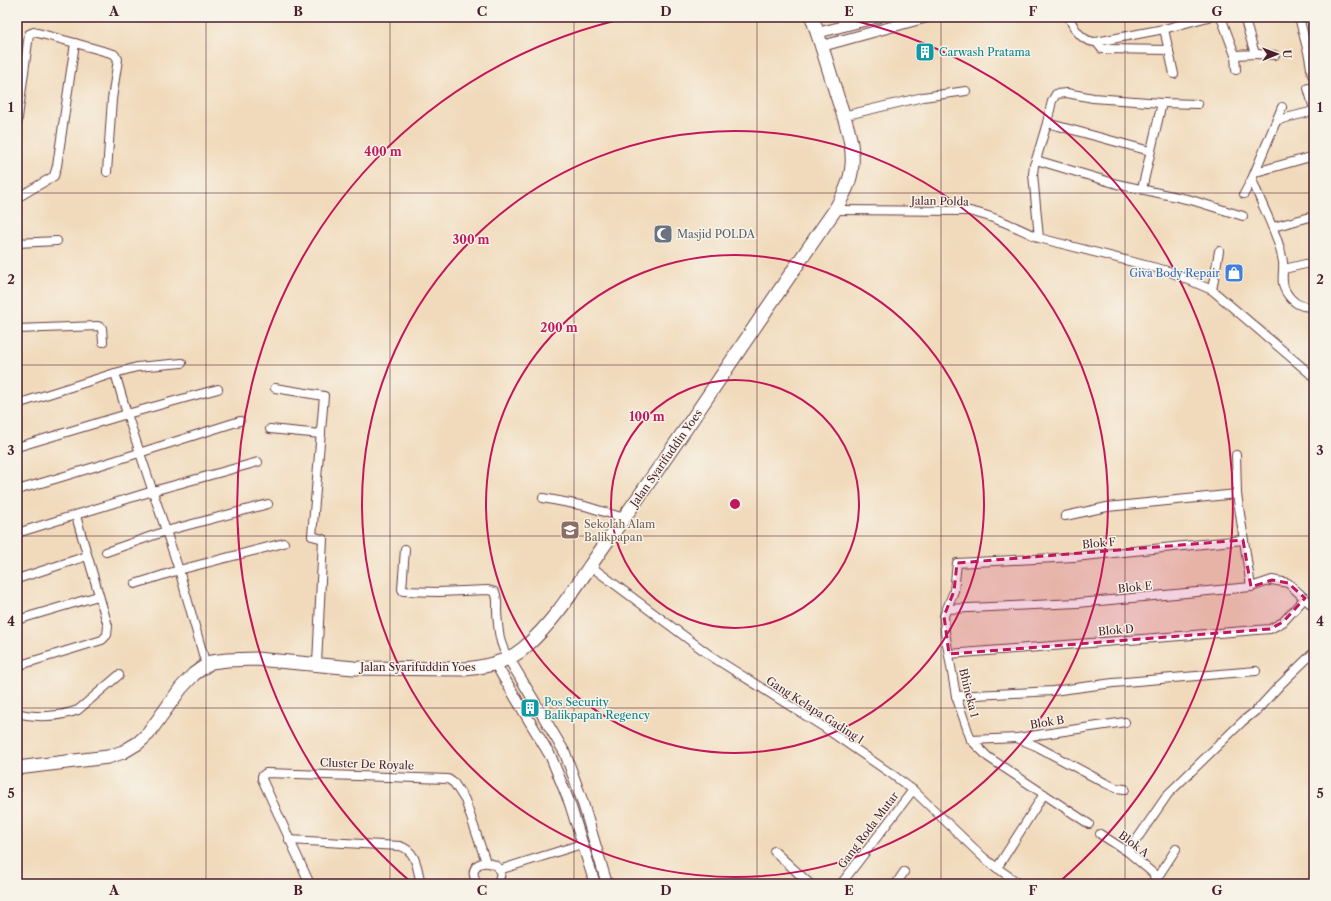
<svg xmlns="http://www.w3.org/2000/svg" width="1331" height="901" viewBox="0 0 1331 901" font-family="'Libre Caslon Text',serif">
  <style>
    .lines { fill: none; stroke-linecap: round; stroke-linejoin: round }
    .minor-casing { stroke: #633b41; stroke-width: 10 }
    .tertiary-casing { stroke: #633b41; stroke-width: 12 }
    .trunk-casing { stroke: #633b41; stroke-width: 15 }
    .minor { stroke: #fff; stroke-width: 8 }
    .tertiary { stroke: #fff; stroke-width: 10 }
    .trunk { stroke: #fff; stroke-width: 13 }
    .marked { fill: #c2185b; fill-opacity: 0.2; stroke: #c2185b; stroke-width: 3; stroke-dasharray: 8 5; stroke-linejoin: round }
    .grid { fill: none; stroke: #4a1f2b; stroke-width: 1; stroke-opacity: 0.55 }
    .ring { fill: none; stroke: #c2185b; stroke-width: 2 }
    .labels { text-anchor: middle; dominant-baseline: central; stroke-width: 3; stroke-linejoin: round; paint-order: stroke }
    .culture-label { font-size: 11px; fill: #0d838f; stroke: #f7f3e8; text-anchor: start }
    .street-label { font-size: 11px; fill: #4a1f2b; stroke: #f7f3e8 }
    .worship-label { font-size: 11px; fill: #5b616d; stroke: #f7f3e8; text-anchor: start }
    .shop-label { font-size: 11px; fill: #366cbe; stroke: #f7f3e8; text-anchor: end }
    .education-label { font-size: 11px; fill: #785e54; stroke: #f7f3e8; text-anchor: start }
    .centre { fill: #c2185b; stroke: #f7f3e8; stroke-width: 2 }
    .ring-label { font-size: 12px; text-anchor: middle; font-weight: bold; fill: #c2185b; stroke: #f7f3e8; stroke-width: 3; stroke-linejoin: round; paint-order: stroke }
    .neatline { fill: none; stroke: #4a1f2b; stroke-width: 1.5 }
    .grid-label { font-size: 13px; text-anchor: middle; font-weight: bold; fill: #4a1f2b }
  </style>
  <rect width="100%" height="100%" fill="#f7f3e8"/>
  <filter id="ink" filterUnits="userSpaceOnUse"><feTurbulence type="fractalNoise" baseFrequency=".025" numOctaves="2"/><feDisplacementMap in="SourceGraphic" scale="8" xChannelSelector="R" yChannelSelector="G"/><feConvolveMatrix kernelMatrix="1 2 1 2 8 2 1 2 1" color-interpolation-filters="sRGB"/></filter>
  <filter id="wash" filterUnits="userSpaceOnUse"><feTurbulence type="fractalNoise" baseFrequency=".012" numOctaves="4" result="noise"/><feDisplacementMap in="SourceGraphic" scale="16" xChannelSelector="R" yChannelSelector="G"/><feGaussianBlur stdDeviation="0.9" result="paint"/><feColorMatrix in="noise" values="0 0 0 0 0 0 0 0 0 0 0 0 0 0 0 0 0 1.4 0 .05"/><feComposite in="paint" operator="in"/></filter>
  <g filter="url(#wash)">
    <rect width="100%" height="100%" fill="#f1dabb"/>
  </g>
  <g filter="url(#ink)">
    <g class="lines">
      <g class="minor-casing">
        <g id="minor">
          <path d="M841 17 843 27"/>
          <path d="M1069 17C1074 29 1082 42 1096 42L1164 29 1208 17"/>
          <path d="M1221 17 1235 55 1255 54 1244 17"/>
          <path d="M1299 17 1309 56H1314"/>
          <path d="M1164 29 1174 74"/>
          <path d="M1096 42 1102 49H1106L1169 50"/>
          <path d="M75 43 114 54 118 59 112 99 107 172"/>
          <path d="M1255 54 1275 55"/>
          <path d="M1235 55 1236 70"/>
          <path d="M1309 56 1312 75"/>
          <path d="M1308 88 1314 109"/>
          <path d="M1162 103 1198 104"/>
          <path d="M1282 107 1252 179C1262 207 1278 233 1283 262 1284 273 1280 283 1286 292 1292 302 1302 309 1314 306"/>
          <path d="M843 116 923 97 966 91"/>
          <path d="M1278 120 1314 111"/>
          <path d="M1047 123 1150 151"/>
          <path d="M17 125 29 34 34 32 75 43 57 166 54 176 17 198"/>
          <path d="M1036 160 1047 123 1052 101 1056 94 1067 93 1093 98 1162 103 1142 189"/>
          <path d="M1256 172 1314 156"/>
          <path d="M1244 194 1252 179"/>
          <path d="M835 210 969 211C993 216 1016 227 1039 238"/>
          <path d="M1243 216 1191 200 1117 184 1036 160 1034 165 1033 174 1039 238 1168 271 1212 290 1314 377"/>
          <path d="M1273 227 1314 216"/>
          <path d="M17 243 57 241"/>
          <path d="M1284 269 1314 262"/>
          <path d="M1212 290 1219 251"/>
          <path d="M17 329 98 326 102 328 103 342"/>
          <path d="M182 363 137 367 115 373 127 414 179 570 206 665"/>
          <path d="M275 388 324 396 312 536 323 539 317 664"/>
          <path d="M17 404 115 373"/>
          <path d="M270 429 321 434"/>
          <path d="M17 447 127 414 218 389"/>
          <path d="M1236 455 1237 494 1251 587"/>
          <path d="M17 490C92 469 166 444 240 421"/>
          <path d="M543 498 585 506 624 518"/>
          <path d="M1065 516 1107 507 1237 494"/>
          <path d="M17 533 153 491 258 462"/>
          <path d="M405 549 402 589 403 591 438 592 488 590 495 592C498 598 497 604 497 611 498 627 499 645 508 657"/>
          <path d="M106 552 166 531 268 504"/>
          <path d="M589 565 711 656 822 726 893 775 913 790 984 858 997 868 1020 884"/>
          <path d="M17 579 87 556"/>
          <path d="M135 584 179 570 284 543"/>
          <path d="M947 609 1078 603 1251 587 1272 580 1288 583 1314 607"/>
          <path d="M17 620 98 596"/>
          <path d="M949 654C1056 646 1163 637 1270 629L1283 622 1305 598"/>
          <path d="M17 666 102 640 107 635 108 626 76 516"/>
          <path d="M956 696 1053 691 1113 683 1256 671"/>
          <path d="M17 713C35 718 60 717 78 710L119 675"/>
          <path d="M1017 738 1036 746 1105 783 1116 788 1125 789"/>
          <path d="M971 740 1017 738 1125 722"/>
          <path d="M1089 824 988 757 971 740 956 696 945 632 944 616 954 591 957 563 1074 557 1243 540"/>
          <path d="M1100 834 1128 852 1154 874 1155 884"/>
          <path d="M289 840 400 846C417 851 417 869 421 884"/>
          <path d="M774 851 810 884"/>
          <path d="M1128 852 1168 794 1243 721 1258 709 1280 685 1314 652"/>
          <path d="M997 868 1044 794"/>
          <path d="M499 870 582 844"/>
          <path d="M1155 881 1176 849"/>
          <path d="M310 884 262 779V776L266 773 448 779 454 783 465 800 486 862"/>
          <path d="M477 884C460 852 516 860 496 884"/>
          <path d="M841 884 913 790"/>
          <path d="M896 884 904 872"/>
        </g>
      </g>
      <g class="tertiary-casing">
        <g id="tertiary">
          <path d="M817 33 879 17"/>
          <path d="M822 46 927 17"/>
          <path d="M508 657 565 753 582 800 607 884"/>
          <path d="M495 663 551 757 570 804 595 884"/>
        </g>
      </g>
      <g class="trunk-casing">
        <path id="trunk" d="M17 768 108 757 123 752 138 743 148 734 181 688 194 674 211 662 227 660 256 659 354 668 465 669C486 667 508 662 524 648 560 617 583 574 611 536 688 429 759 318 835 210 843 196 851 182 852 165 854 142 844 117 837 96 829 70 821 43 812 17"/>
      </g>
      <use href="#minor" class="minor"/>
      <use href="#tertiary" class="tertiary"/>
      <use href="#trunk" class="trunk"/>
    </g>
  </g>
  <path class="marked" d="M1243 540 1251 587 1272 580 1288 583 1305 598 1283 622 1270 629 949 654 944 616 954 591 957 563Z"/>
  <path class="grid" d="M206 17V884M390 17V884M574 17V884M757 17V884M941 17V884M1125 17V884M17 193H1314M17 365H1314M17 536H1314M17 708H1314"/>
  <g class="ring">
    <circle cx="735" cy="504" r="124"/>
    <circle cx="735" cy="504" r="249"/>
    <circle cx="735" cy="504" r="373"/>
    <path d="M412 883A498 498 0 0 1 627 18M843 18A498 498 0 0 1 1058 883"/>
  </g>
  <defs>
    <g id="building-square" transform="scale(1)"><rect x="-9" y="-9" width="18" height="18" rx="4" fill="#0f9aa8" stroke="#f7f3e8"/><path d="M-4-6H4V6H1V3H-1V6H-4ZM-2.5-4.3h1.7v1.8h-1.7ZM.8-4.3h1.7v1.8H.8ZM-2.5-1h1.7V.8h-1.7ZM.8-1h1.7V.8H.8Z" fill="#fff"/></g>
    <g id="mosque-square" transform="scale(1)"><rect x="-9" y="-9" width="18" height="18" rx="4" fill="#6b7280" stroke="#f7f3e8"/><path d="M3.5-4.9A6 6 0 1 0 3.5 4.9A5 5 0 1 1 3.5-4.9Z" fill="#fff"/></g>
    <g id="shop-square" transform="scale(1)"><rect x="-9" y="-9" width="18" height="18" rx="4" fill="#3f7fe0" stroke="#f7f3e8"/><path d="M-5-2.5h2.3a2.7 3.5 0 0 1 5.4 0H5L5.5 6h-11ZM-1.5-2.5h3a1.5 2.3 0 0 0-3 0Z" fill="#fff"/></g>
    <g id="school-square" transform="scale(1)"><rect x="-9" y="-9" width="18" height="18" rx="4" fill="#8d6e63" stroke="#f7f3e8"/><path d="M0-5L7-2L0 1L-7-2ZM-4 1L0 2.5L4 1V4Q0 6-4 4Z" fill="#fff"/></g>
  </defs>
  <g fill-rule="evenodd">
    <use href="#building-square" x="925" y="52"/>
    <use href="#mosque-square" x="663" y="234"/>
    <use href="#shop-square" x="1234" y="273"/>
    <use href="#school-square" x="570" y="530"/>
    <use href="#building-square" x="530" y="708"/>
  </g>
  <g class="labels">
    <g class="culture-label">
      <text x="939" y="52">Carwash Pratama</text>
      <text x="544" y="702">Pos Security<tspan x="544" dy="13">Balikpapan Regency</tspan></text>
    </g>
    <g class="street-label">
      <text transform="translate(940 201) rotate(1)">Jalan Polda</text>
      <text transform="translate(666 458) rotate(-55)">Jalan Syarifuddin Yoes</text>
      <text transform="translate(1099 543) rotate(-5)">Blok F</text>
      <text transform="translate(1135 587) rotate(-6)">Blok E</text>
      <text transform="translate(1116 630) rotate(-5)">Blok D</text>
      <text x="418" y="667">Jalan Syarifuddin Yoes</text>
      <text transform="translate(969 693) rotate(76)">Bhineka 1</text>
      <text transform="translate(815 710) rotate(33)">Gang Kelapa Gading I</text>
      <text transform="translate(1047 722) rotate(-9)">Blok B</text>
      <text transform="translate(367 764) rotate(2)">Cluster De Royale</text>
      <text transform="translate(868 830) rotate(-53)">Gang Roda Mutar</text>
      <text transform="translate(1134 844) rotate(37)">Blok A</text>
    </g>
    <g class="worship-label">
      <text x="677" y="234">Masjid POLDA</text>
    </g>
    <g class="shop-label">
      <text x="1220" y="273">Giva Body Repair</text>
    </g>
    <g class="education-label">
      <text x="584" y="524">Sekolah Alam<tspan x="584" dy="13">Balikpapan</tspan></text>
    </g>
  </g>
  <circle cx="735" cy="504" r="6" class="centre"/>
  <g class="ring-label">
    <text x="383" y="156">400 m</text>
    <text x="471" y="244">300 m</text>
    <text x="559" y="332">200 m</text>
    <text x="647" y="421">100 m</text>
  </g>
  <rect width="1331" height="901" fill="none" stroke="#f7f3e8" stroke-width="44"/>
  <g transform="translate(1277 54) rotate(89)" stroke="#f7f3e8" stroke-width="3" paint-order="stroke">
  <path d="M0-3L7 15L0 10L-7 15Z" fill="#4a1f2b"/>
  <text y="-6" font-size="11" font-weight="bold" text-anchor="middle" fill="#4a1f2b">U</text>
  </g>
  <rect x="22" y="22" width="1287" height="857" class="neatline"/>
  <g class="grid-label">
    <text x="114" y="16">A</text>
    <text x="298" y="16">B</text>
    <text x="482" y="16">C</text>
    <text x="666" y="16">D</text>
    <text x="849" y="16">E</text>
    <text x="1033" y="16">F</text>
    <text x="1217" y="16">G</text>
    <text x="11" y="112">1</text>
    <text x="1320" y="112">1</text>
    <text x="11" y="284">2</text>
    <text x="1320" y="284">2</text>
    <text x="11" y="455">3</text>
    <text x="1320" y="455">3</text>
    <text x="11" y="626">4</text>
    <text x="1320" y="626">4</text>
    <text x="11" y="798">5</text>
    <text x="1320" y="798">5</text>
    <text x="114" y="895">A</text>
    <text x="298" y="895">B</text>
    <text x="482" y="895">C</text>
    <text x="666" y="895">D</text>
    <text x="849" y="895">E</text>
    <text x="1033" y="895">F</text>
    <text x="1217" y="895">G</text>
  </g>
</svg>
